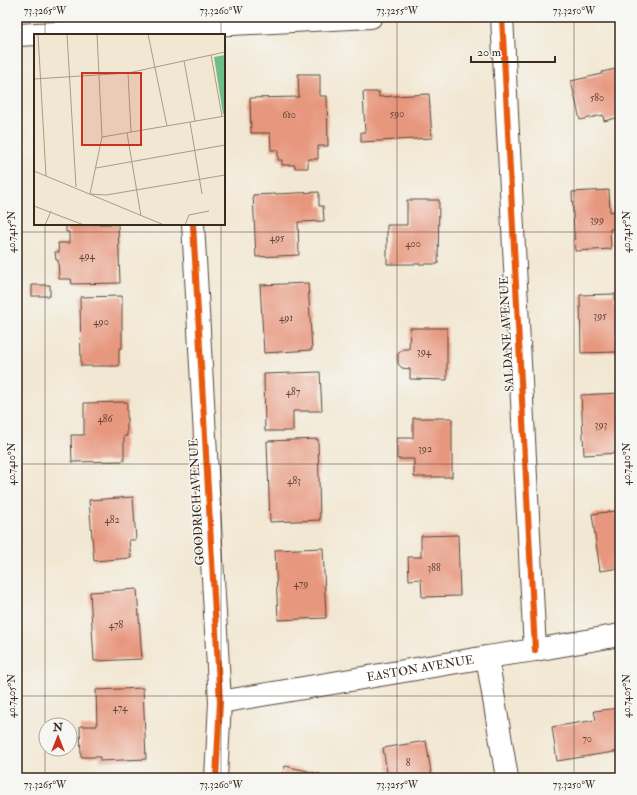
<svg xmlns="http://www.w3.org/2000/svg" width="637" height="795" viewBox="0 0 637 795" font-family="'IM FELL Double Pica',serif">
  <style>
    .building { fill: #e7977e }
    .lines { fill: none; stroke-linecap: round; stroke-linejoin: round }
    .street-casing { stroke: #564639; stroke-width: 24 }
    .street { stroke: #fff; stroke-width: 22 }
    .cycleway-casing { stroke: #f6f6f2; stroke-width: 8 }
    .cycleway { stroke: #e8590c; stroke-width: 6 }
    .ticks { fill: none; stroke: #3b2a1e; stroke-width: 1; stroke-opacity: 0.45 }
    .labels { text-anchor: middle; dominant-baseline: central; stroke-width: 3; stroke-linejoin: round; paint-order: stroke }
    .number-label { font-size: 10px; fill: #664536 }
    .street-label { font-size: 12px; fill: #3b2a1e; stroke: #f6f6f2 }
    .inset-road { fill: none; stroke: #a99b8a; stroke-width: 1 }
    .view { fill: #c8321e; fill-opacity: 0.15; stroke: #c8321e; stroke-width: 2 }
    .inset-edge { fill: none; stroke: #3b2a1e; stroke-width: 2 }
    .neatline { fill: none; stroke: #3b2a1e; stroke-width: 1.5 }
    .ticks-label { font-size: 10px; text-anchor: middle; fill: #3b2a1e }
  </style>
  <rect width="100%" height="100%" fill="#f6f6f2"/>
  <filter id="ink" filterUnits="userSpaceOnUse"><feTurbulence type="fractalNoise" baseFrequency=".025" numOctaves="2"/><feDisplacementMap in="SourceGraphic" scale="8" xChannelSelector="R" yChannelSelector="G"/><feConvolveMatrix kernelMatrix="1 2 1 2 8 2 1 2 1" color-interpolation-filters="sRGB"/></filter>
  <filter id="wash" filterUnits="userSpaceOnUse"><feTurbulence type="fractalNoise" baseFrequency=".012" numOctaves="4" result="noise"/><feDisplacementMap in="SourceGraphic" scale="16" xChannelSelector="R" yChannelSelector="G"/><feGaussianBlur stdDeviation="0.9" result="paint"/><feColorMatrix in="noise" values="0 0 0 0 0 0 0 0 0 0 0 0 0 0 0 0 0 1.4 0 .05"/><feComposite in="paint" operator="in"/></filter>
  <g filter="url(#wash)">
    <rect width="100%" height="100%" fill="#f2e7d2"/>
    <g id="blocks">
      <g class="building">
        <path d="M620 68V117L604 121 603 115 580 120 571 81 602 74V72Z"/>
        <path d="M298 74H320V96H327L328 146H318V159H308V168H295V165H282V160H278V150H271L270 133H251L250 98 299 97Z"/>
        <path d="M363 92H379V97L429 94 432 138 361 142V132H365Z"/>
        <path d="M609 190 610 212 620 211V229H610L611 249 575 251 572 192Z"/>
        <path d="M319 192V206H323L324 221 298 222 299 255 256 257 253 195Z"/>
        <path d="M407 200H439L438 264H387V225H407Z"/>
        <path d="M66 224H118L120 283 72 284 71 279H59L58 260H56L55 252H59L58 243H69V232H66Z"/>
        <path d="M308 283 312 350 264 353 260 285Z"/>
        <rect x="32" y="285" width="18" height="11"/>
        <path d="M615 294V301H620V331H616L617 352 581 353 580 295Z"/>
        <path d="M122 296V348H119V366H81L80 297Z"/>
        <path d="M410 328H447V380L410 379V369L402 368 398 364V354L403 349H409Z"/>
        <path d="M320 372 322 411H293V431H265L264 374Z"/>
        <path d="M620 393V453L584 455 581 395Z"/>
        <path d="M127 402V436H124V461L72 462 71 435H84V403Z"/>
        <path d="M413 418H452V477H414V459H397V438H413Z"/>
        <path d="M318 439 320 520 270 522 267 441Z"/>
        <path d="M133 497 136 540H129L131 558 94 561 89 500Z"/>
        <path d="M615 511V516L620 515V568L600 571 592 514Z"/>
        <path d="M458 535 460 596 422 597 421 579 409 580 408 557H421V536Z"/>
        <path d="M323 548 326 618 278 620 275 550Z"/>
        <path d="M137 589 142 659 94 661 90 592Z"/>
        <path d="M17 648H19L20 669H17Z"/>
        <path d="M143 688 146 759 100 761V757H81L80 726H97L96 690Z"/>
        <path d="M620 708V751L557 761 552 727 596 720 594 711Z"/>
        <path d="M426 741 432 778H388L383 748Z"/>
        <path d="M285 766 321 774 320 778H281Z"/>
      </g>
    </g>
  </g>
  <g filter="url(#ink)">
    <use href="#blocks" fill-opacity="0" stroke="#564639" stroke-width="1"/>
    <g class="lines">
      <g class="street-casing">
        <g id="street">
          <path d="M502 17 535 650"/>
          <path d="M17 35 371 17"/>
          <path d="M193 224 220 702 216 778"/>
          <path d="M487 657 507 778"/>
          <path id="s1" d="M220 702 487 657 535 650 620 635"/>
        </g>
      </g>
      <use href="#street" class="street"/>
      <g class="cycleway-casing">
        <g id="cycleway">
          <path d="M502 17 535 650"/>
          <path d="M193 224 220 702 216 778"/>
        </g>
      </g>
      <use href="#cycleway" class="cycleway"/>
    </g>
  </g>
  <path class="ticks" d="M45 17V35M221 17V35M397 17V778M574 17V778M45 224V778M221 224V778M17 232H620M17 464H620M17 696H620"/>
  <g class="labels">
    <g class="number-label">
      <text x="597" y="98">580</text>
      <text x="397" y="114">590</text>
      <text x="289" y="115">610</text>
      <text x="597" y="220">399</text>
      <text x="277" y="238">495</text>
      <text x="413" y="244">400</text>
      <text x="87" y="256">494</text>
      <text x="600" y="316">395</text>
      <text x="286" y="318">491</text>
      <text x="101" y="322">490</text>
      <text x="424" y="352">394</text>
      <text x="293" y="392">487</text>
      <text x="105" y="419">486</text>
      <text x="601" y="425">393</text>
      <text x="425" y="449">392</text>
      <text x="294" y="481">483</text>
      <text x="112" y="520">482</text>
      <text x="434" y="568">388</text>
      <text x="301" y="584">479</text>
      <text x="116" y="625">478</text>
      <text x="120" y="708">474</text>
      <text x="587" y="739">70</text>
      <text x="408" y="763">8</text>
    </g>
    <g class="street-label">
      <text transform="translate(507 334) rotate(-93)">SALDANE AVENUE</text>
      <text transform="translate(197 502) rotate(-93)">GOODRICH AVENUE</text>
      <text stroke="none"><textPath href="#s1" startOffset="203">EASTON AVENUE</textPath></text>
    </g>
  </g>
  <g transform="translate(34 34)">
    <rect width="191" height="191" fill="#f2e7d2"/>
    <path d="M191 21V80H189L180 23Z" fill="#6ebe8a"/>
    <path class="inset-road" d="M4 0 12 142M33 0 42 153M63 0 68 103 56 160 72 161 191 141M114 0 133 92M177 21 188 82M150 27 161 87M94 39 97 98M0 45 94 39 191 18M156 88 168 160M93 99 107 182M68 103 191 82M62 134 191 111M0 137 130 191M0 172 50 191M11 191 17 177M151 191 155 181 175 177"/>
    <path class="view" d="M48 39H107V111H48Z"/>
    <rect width="191" height="191" class="inset-edge"/>
  </g>
  <rect width="637" height="795" fill="none" stroke="#f6f6f2" stroke-width="44"/>
  <g transform="translate(58 737)"><circle r="19" fill="#f6f6f2" stroke="#aba49d"/>
  <path d="M0-3L7 15L0 10L-7 15Z" fill="#c8321e"/>
  <text y="-6" font-size="11" font-weight="bold" text-anchor="middle" fill="#3b2a1e">N</text>
  </g>
  <path d="M471 56v6h84v-6" fill="none" stroke="#3b2a1e" stroke-width="2"/>
  <text x="477" y="56" font-size="12" fill="#3b2a1e" stroke="#f6f6f2" stroke-width="3" paint-order="stroke">20 m</text>
  <rect x="22" y="22" width="593" height="751" class="neatline"/>
  <g class="ticks-label">
    <text x="45" y="14">73.3265°W</text>
    <text x="221" y="14">73.3260°W</text>
    <text x="397" y="14">73.3255°W</text>
    <text x="574" y="14">73.3250°W</text>
    <text transform="translate(11 232) rotate(-90)" y="4">40.7415°N</text>
    <text transform="translate(626 232) rotate(-90)" y="4">40.7415°N</text>
    <text transform="translate(11 464) rotate(-90)" y="4">40.7410°N</text>
    <text transform="translate(626 464) rotate(-90)" y="4">40.7410°N</text>
    <text transform="translate(11 696) rotate(-90)" y="4">40.7405°N</text>
    <text transform="translate(626 696) rotate(-90)" y="4">40.7405°N</text>
    <text x="45" y="788">73.3265°W</text>
    <text x="221" y="788">73.3260°W</text>
    <text x="397" y="788">73.3255°W</text>
    <text x="574" y="788">73.3250°W</text>
  </g>
</svg>
